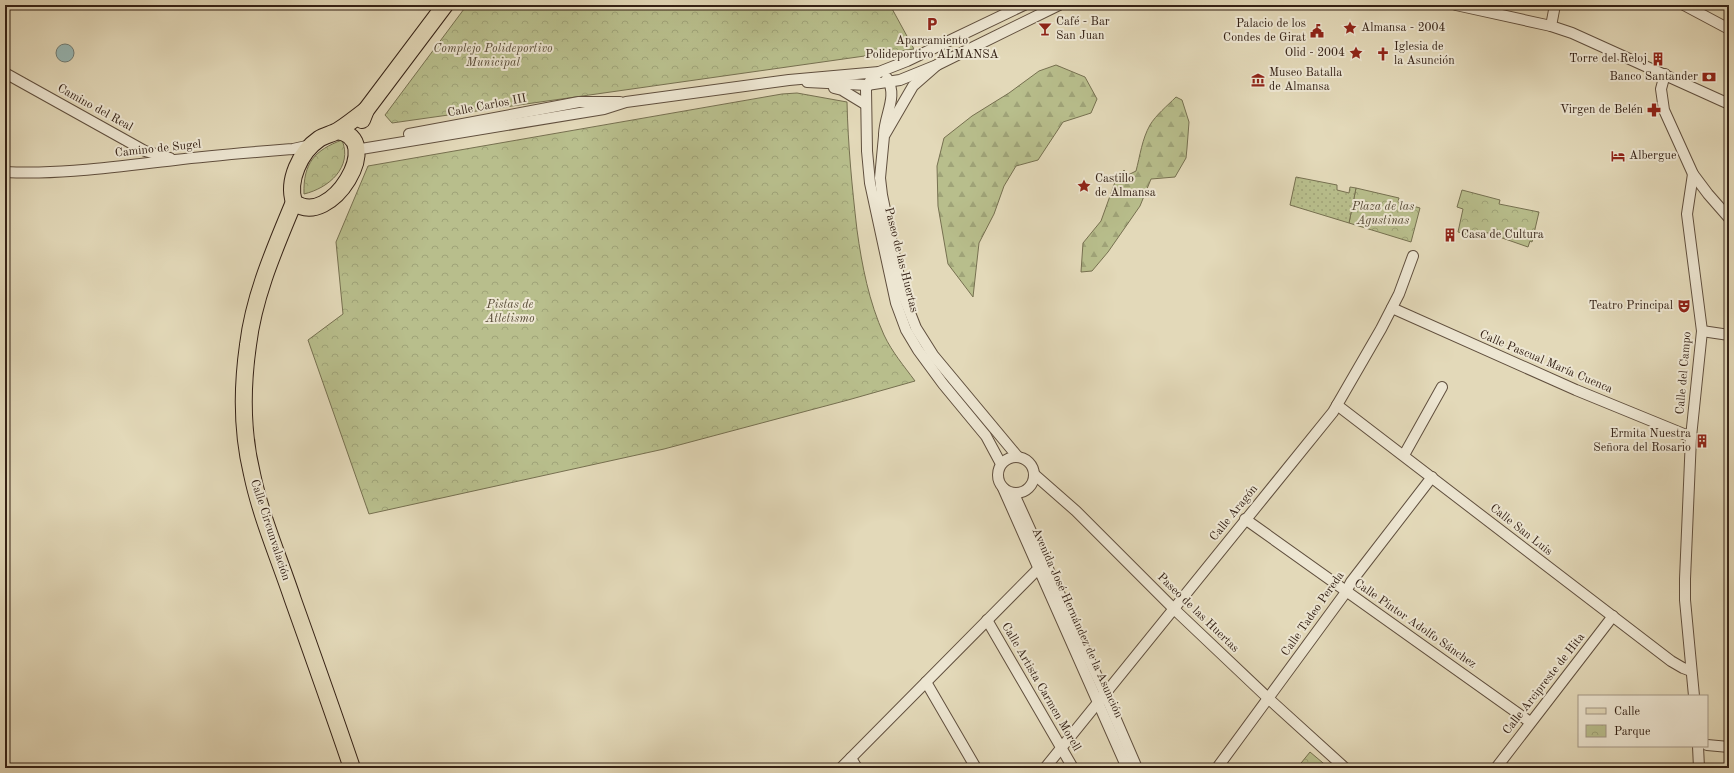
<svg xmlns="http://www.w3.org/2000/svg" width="1734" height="773" viewBox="0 0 1734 773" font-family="'Old Standard TT',serif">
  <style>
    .forest { fill: url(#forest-firs); stroke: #767050 }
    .park { fill: url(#park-crowns); stroke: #767050 }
    .garden { fill: url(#garden-dots); stroke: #767050 }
    .water { fill: #97b9b7; stroke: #6f7c76 }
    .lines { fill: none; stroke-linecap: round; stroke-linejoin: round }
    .street-casing { stroke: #604f3e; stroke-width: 12 }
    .primary-casing { stroke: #342115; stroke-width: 18 }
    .street { stroke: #ede6d2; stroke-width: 10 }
    .primary { stroke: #e3d9b9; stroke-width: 16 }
    .labels { text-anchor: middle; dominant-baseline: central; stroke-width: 4; stroke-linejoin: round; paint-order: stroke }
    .poi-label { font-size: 12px; fill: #342115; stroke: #ede6d2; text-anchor: start }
    .park-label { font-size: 12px; font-style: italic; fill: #554833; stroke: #ede6d2 }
    .street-label { font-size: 12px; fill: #342115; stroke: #ede6d2 }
  </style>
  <defs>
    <pattern id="forest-firs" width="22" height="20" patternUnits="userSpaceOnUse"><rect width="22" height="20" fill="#b8be8c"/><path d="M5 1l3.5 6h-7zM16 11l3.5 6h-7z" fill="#9fa378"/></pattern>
    <pattern id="park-crowns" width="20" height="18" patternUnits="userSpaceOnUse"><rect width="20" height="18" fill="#b8be8c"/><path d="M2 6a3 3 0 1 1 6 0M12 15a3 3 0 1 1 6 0" fill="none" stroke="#9fa378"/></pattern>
    <pattern id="garden-dots" width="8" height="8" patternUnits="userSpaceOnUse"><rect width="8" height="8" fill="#b8be8c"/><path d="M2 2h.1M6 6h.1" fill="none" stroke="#9fa378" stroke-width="1.8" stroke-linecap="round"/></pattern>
  </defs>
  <rect width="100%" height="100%" fill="#e3d9b9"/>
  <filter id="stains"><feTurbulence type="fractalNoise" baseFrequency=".005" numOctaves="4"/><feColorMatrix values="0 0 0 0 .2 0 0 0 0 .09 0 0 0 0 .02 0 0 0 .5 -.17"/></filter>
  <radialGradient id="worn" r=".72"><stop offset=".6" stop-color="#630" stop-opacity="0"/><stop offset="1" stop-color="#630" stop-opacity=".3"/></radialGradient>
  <g class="forest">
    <path d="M1056 65 1085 77 1097 99 1091 113 1063 122 1038 160 1016 166 1004 186 994 214 979 243 973 297 948 264 938 206 937 166 944 138 972 116 1009 93 1039 71Z"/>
    <path d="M1176 97 1182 100 1189 122 1187 148 1186 158 1175 177 1151 179 1140 206 1108 252 1092 271 1081 272 1083 243 1101 221 1115 182 1124 170 1128 175 1136 171C1140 156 1142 139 1150 125 1156 115 1167 106 1176 97Z"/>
  </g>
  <g class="park">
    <path d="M467 5H890L914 49 392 123 385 115Z"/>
    <path d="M797 93 847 102C848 145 852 187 857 230 862 266 869 302 884 335 892 352 904 366 915 381L848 400 664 449 369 514 308 340 343 314 336 242 368 166 782 94Z"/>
    <path d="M342 140C353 167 329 188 304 194 303 163 315 150 342 140Z"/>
    <path d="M1356 188 1399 198 1398 202 1420 208 1411 242 1349 223Z"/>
    <path d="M1462 190 1500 200 1499 204 1539 212 1532 242 1530 241 1528 247 1485 232 1483 239 1458 232 1463 209 1457 207Z"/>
    <path d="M1310 752 1329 768H1297Z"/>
  </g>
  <path class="garden" d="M1296 177 1337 185V190L1349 193 1350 187 1356 188 1349 223 1290 205Z"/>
  <circle class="water" cx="65" cy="53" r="9"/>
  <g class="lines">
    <g class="street-casing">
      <g id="street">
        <path d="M1456 5 1551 26 1572 33 1729 104"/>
        <path d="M1684 5 1729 29"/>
        <path d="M1551 26 1555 5"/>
        <path d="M937 65 913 86 884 136 880 178 882 195 903 295 916 328 933 355 1018 457"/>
        <path d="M879 72 871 79 866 89 867 151 870 183 896 303 906 330 918 350 943 384 986 436 1001 464"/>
        <path d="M5 73 145 151 170 158"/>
        <path d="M1665 74 1661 89 1664 110 1693 174 1708 194 1729 218"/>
        <path d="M807 82 867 85 900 80 937 65 1059 5"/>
        <path d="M834 88 842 90 865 104"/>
        <path d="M409 134 579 102H620"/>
        <path d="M884 134C885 113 898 97 887 78"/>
        <path d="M355 150 604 109 626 102 789 80 879 72 907 61 1024 5"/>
        <path d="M5 172C62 175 119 166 175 160 214 155 254 152 293 149L311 145"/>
        <path d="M1693 174 1687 214 1702 331 1691 437 1685 579V600L1694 696"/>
        <path d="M1392 308 1576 390 1691 437"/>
        <path d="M1702 331 1729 335"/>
        <path d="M1337 405 1671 661 1683 668 1691 671"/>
        <path d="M1404 455 1442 387"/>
        <circle cx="1016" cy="475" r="18"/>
        <path d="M1035 475 1076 511 1173 608 1269 699 1345 768"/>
        <path d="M1003 488 1127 768"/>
        <path d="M1014 494 1105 694 1137 768"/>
        <path d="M1245 519 1530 722"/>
        <path d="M987 620 1073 768"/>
        <path d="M926 682 976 768"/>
        <path d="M1707 745 1729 747"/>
        <path d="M1698 746 1699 768"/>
        <path d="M851 758 857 768"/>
        <path d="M841 768 1038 569"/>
        <path d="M1045 768 1333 412 1381 329 1399 294 1413 256"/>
        <path d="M1217 768 1346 592 1351 582 1432 477"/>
        <path d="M1496 768 1613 616"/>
      </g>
    </g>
    <g class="primary-casing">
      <g id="primary">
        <path d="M362 120 366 110 445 5"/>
        <path d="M337 131C387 137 330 231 294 202 287 181 300 152 319 139 325 135 333 134 339 130 348 124 357 117 366 110"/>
        <path d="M294 202C275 248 254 295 248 345 242 387 242 433 252 474 261 517 279 558 293 600 313 656 333 712 352 768"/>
      </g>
    </g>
    <use href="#street" class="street"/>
    <use href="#primary" class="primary"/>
  </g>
  <defs>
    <g id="parking-bare" transform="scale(1.08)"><path d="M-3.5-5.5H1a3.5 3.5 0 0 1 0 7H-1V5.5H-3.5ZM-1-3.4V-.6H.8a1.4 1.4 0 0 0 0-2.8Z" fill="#8f2418" stroke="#ede6d2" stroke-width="2.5" paint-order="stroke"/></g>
    <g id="sight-bare" transform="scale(1.08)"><path d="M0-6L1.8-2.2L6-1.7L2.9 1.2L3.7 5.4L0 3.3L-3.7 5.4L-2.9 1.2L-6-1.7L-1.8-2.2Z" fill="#8f2418" stroke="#ede6d2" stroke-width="2.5" paint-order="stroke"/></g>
    <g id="bar-bare" transform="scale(1.08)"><path d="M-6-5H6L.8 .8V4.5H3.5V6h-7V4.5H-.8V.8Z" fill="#8f2418" stroke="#ede6d2" stroke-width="2.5" paint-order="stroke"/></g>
    <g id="civic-bare" transform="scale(1.08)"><path d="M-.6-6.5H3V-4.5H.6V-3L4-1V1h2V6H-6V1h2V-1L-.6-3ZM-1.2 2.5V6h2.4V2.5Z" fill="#8f2418" stroke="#ede6d2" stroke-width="2.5" paint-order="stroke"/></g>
    <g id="church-bare" transform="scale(1.08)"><path d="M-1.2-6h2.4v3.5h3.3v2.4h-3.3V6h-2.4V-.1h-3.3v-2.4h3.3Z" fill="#8f2418" stroke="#ede6d2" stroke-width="2.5" paint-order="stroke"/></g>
    <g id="building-bare" transform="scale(1.08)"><path d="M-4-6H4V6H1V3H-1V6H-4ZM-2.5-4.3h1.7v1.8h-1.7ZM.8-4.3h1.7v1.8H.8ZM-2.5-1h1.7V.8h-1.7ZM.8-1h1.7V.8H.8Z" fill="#8f2418" stroke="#ede6d2" stroke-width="2.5" paint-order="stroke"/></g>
    <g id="bank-bare" transform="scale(1.08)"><path d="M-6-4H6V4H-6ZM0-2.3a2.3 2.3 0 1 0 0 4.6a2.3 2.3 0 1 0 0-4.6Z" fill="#8f2418" stroke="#ede6d2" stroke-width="2.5" paint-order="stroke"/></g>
    <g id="museum-bare" transform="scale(1.08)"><path d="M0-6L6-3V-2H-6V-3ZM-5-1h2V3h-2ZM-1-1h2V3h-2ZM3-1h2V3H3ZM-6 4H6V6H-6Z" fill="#8f2418" stroke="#ede6d2" stroke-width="2.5" paint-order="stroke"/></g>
    <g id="pharmacy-bare" transform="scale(1.08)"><path d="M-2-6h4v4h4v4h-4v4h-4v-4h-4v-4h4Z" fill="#8f2418" stroke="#ede6d2" stroke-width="2.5" paint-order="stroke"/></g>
    <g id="hotel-bare" transform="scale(1.08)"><path d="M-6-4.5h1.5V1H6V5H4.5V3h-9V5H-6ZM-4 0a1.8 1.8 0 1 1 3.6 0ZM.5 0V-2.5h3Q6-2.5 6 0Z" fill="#8f2418" stroke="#ede6d2" stroke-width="2.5" paint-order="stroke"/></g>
    <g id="theatre-bare" transform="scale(1.08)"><path d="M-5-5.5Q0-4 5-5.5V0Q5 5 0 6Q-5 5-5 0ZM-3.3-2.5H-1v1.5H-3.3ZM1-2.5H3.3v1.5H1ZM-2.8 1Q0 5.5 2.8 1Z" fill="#8f2418" stroke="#ede6d2" stroke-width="2.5" paint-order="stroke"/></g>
  </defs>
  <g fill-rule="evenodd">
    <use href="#parking-bare" x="932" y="24"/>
    <use href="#sight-bare" x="1350" y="28"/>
    <use href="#bar-bare" x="1045" y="29"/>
    <use href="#civic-bare" x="1317" y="31"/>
    <use href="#sight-bare" x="1356" y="53"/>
    <use href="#church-bare" x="1383" y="54"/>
    <use href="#building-bare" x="1658" y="59"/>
    <use href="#bank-bare" x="1709" y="77"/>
    <use href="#museum-bare" x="1258" y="80"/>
    <use href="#pharmacy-bare" x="1654" y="110"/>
    <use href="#hotel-bare" x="1618" y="156"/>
    <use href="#sight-bare" x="1084" y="186"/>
    <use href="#building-bare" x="1450" y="235"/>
    <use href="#theatre-bare" x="1684" y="306"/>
    <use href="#building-bare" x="1702" y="441"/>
  </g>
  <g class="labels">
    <g class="poi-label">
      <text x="1056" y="22">Café - Bar<tspan x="1056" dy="14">San Juan</tspan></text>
      <text x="1306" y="24" text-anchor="end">Palacio de los<tspan x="1306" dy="14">Condes de Girat</tspan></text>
      <text x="1361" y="28">Almansa - 2004</text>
      <text x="932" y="41" text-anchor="middle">Aparcamiento<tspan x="932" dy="14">Polideportivo ALMANSA</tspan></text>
      <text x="1394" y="47">Iglesia de<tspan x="1394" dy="14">la Asunción</tspan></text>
      <text x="1345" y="53" text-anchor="end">Olid - 2004</text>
      <text x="1647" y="59" text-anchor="end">Torre del Reloj</text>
      <text x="1269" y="73">Museo Batalla<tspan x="1269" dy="14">de Almansa</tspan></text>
      <text x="1698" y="77" text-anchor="end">Banco Santander</text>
      <text x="1643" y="110" text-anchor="end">Virgen de Belén</text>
      <text x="1629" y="156">Albergue</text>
      <text x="1095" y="179">Castillo<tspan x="1095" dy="14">de Almansa</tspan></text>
      <text x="1461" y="235">Casa de Cultura</text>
      <text x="1673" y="306" text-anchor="end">Teatro Principal</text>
      <text x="1691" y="434" text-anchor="end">Ermita Nuestra<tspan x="1691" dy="14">Señora del Rosario</tspan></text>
    </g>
    <g class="park-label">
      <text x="493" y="49">Complejo Polideportivo<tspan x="493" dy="14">Municipal</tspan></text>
      <text x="1383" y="207">Plaza de las<tspan x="1383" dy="14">Agustinas</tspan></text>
      <text x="510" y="305">Pistas de<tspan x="510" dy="14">Atletismo</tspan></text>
    </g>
    <g class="street-label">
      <text transform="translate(487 106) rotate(-11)">Calle Carlos III</text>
      <text transform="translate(95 108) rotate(29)">Camino del Real</text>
      <text transform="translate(158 149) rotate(-6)">Camino de Sugel</text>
      <text transform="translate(901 260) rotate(76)">Paseo de las Huertas</text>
      <text transform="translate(1546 362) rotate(23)">Calle Pascual María Cuenca</text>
      <text transform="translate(1684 373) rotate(-85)">Calle del Campo</text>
      <text transform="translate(1234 513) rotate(-51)">Calle Aragón</text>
      <text transform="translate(270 530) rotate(72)">Calle Circunvalación</text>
      <text transform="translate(1521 530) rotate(38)">Calle San Luis</text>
      <text transform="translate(1198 613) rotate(44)">Paseo de las Huertas</text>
      <text transform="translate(1313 614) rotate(-55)">Calle Tadeo Pereda</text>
      <text transform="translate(1077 623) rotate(66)">Avenida José Hernández de la Asunción</text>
      <text transform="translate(1415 624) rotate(35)">Calle Pintor Adolfo Sánchez</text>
      <text transform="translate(1544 684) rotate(-52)">Calle Arcipreste de Hita</text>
      <text transform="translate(1041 687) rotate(60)">Calle Artista Carmen Morell</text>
    </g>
  </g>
  <rect width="1734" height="773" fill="none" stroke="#e3d9b9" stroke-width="20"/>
  <rect x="6" y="6" width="1722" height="761" fill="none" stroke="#342115" stroke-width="2"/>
  <rect x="10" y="10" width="1714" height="753" fill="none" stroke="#342115"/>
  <rect x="1578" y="695" width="130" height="52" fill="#ede6d2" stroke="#a39786"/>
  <rect x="1586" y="708" width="20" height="6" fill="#e3d9b9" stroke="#a39786"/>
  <text x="1614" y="715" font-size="12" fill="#342115">Calle</text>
  <rect x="1586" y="725" width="20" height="12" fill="url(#park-crowns)" stroke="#a39786"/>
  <text x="1614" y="735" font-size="12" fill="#342115">Parque</text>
  <rect width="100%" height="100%" filter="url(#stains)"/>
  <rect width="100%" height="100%" fill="url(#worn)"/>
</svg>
